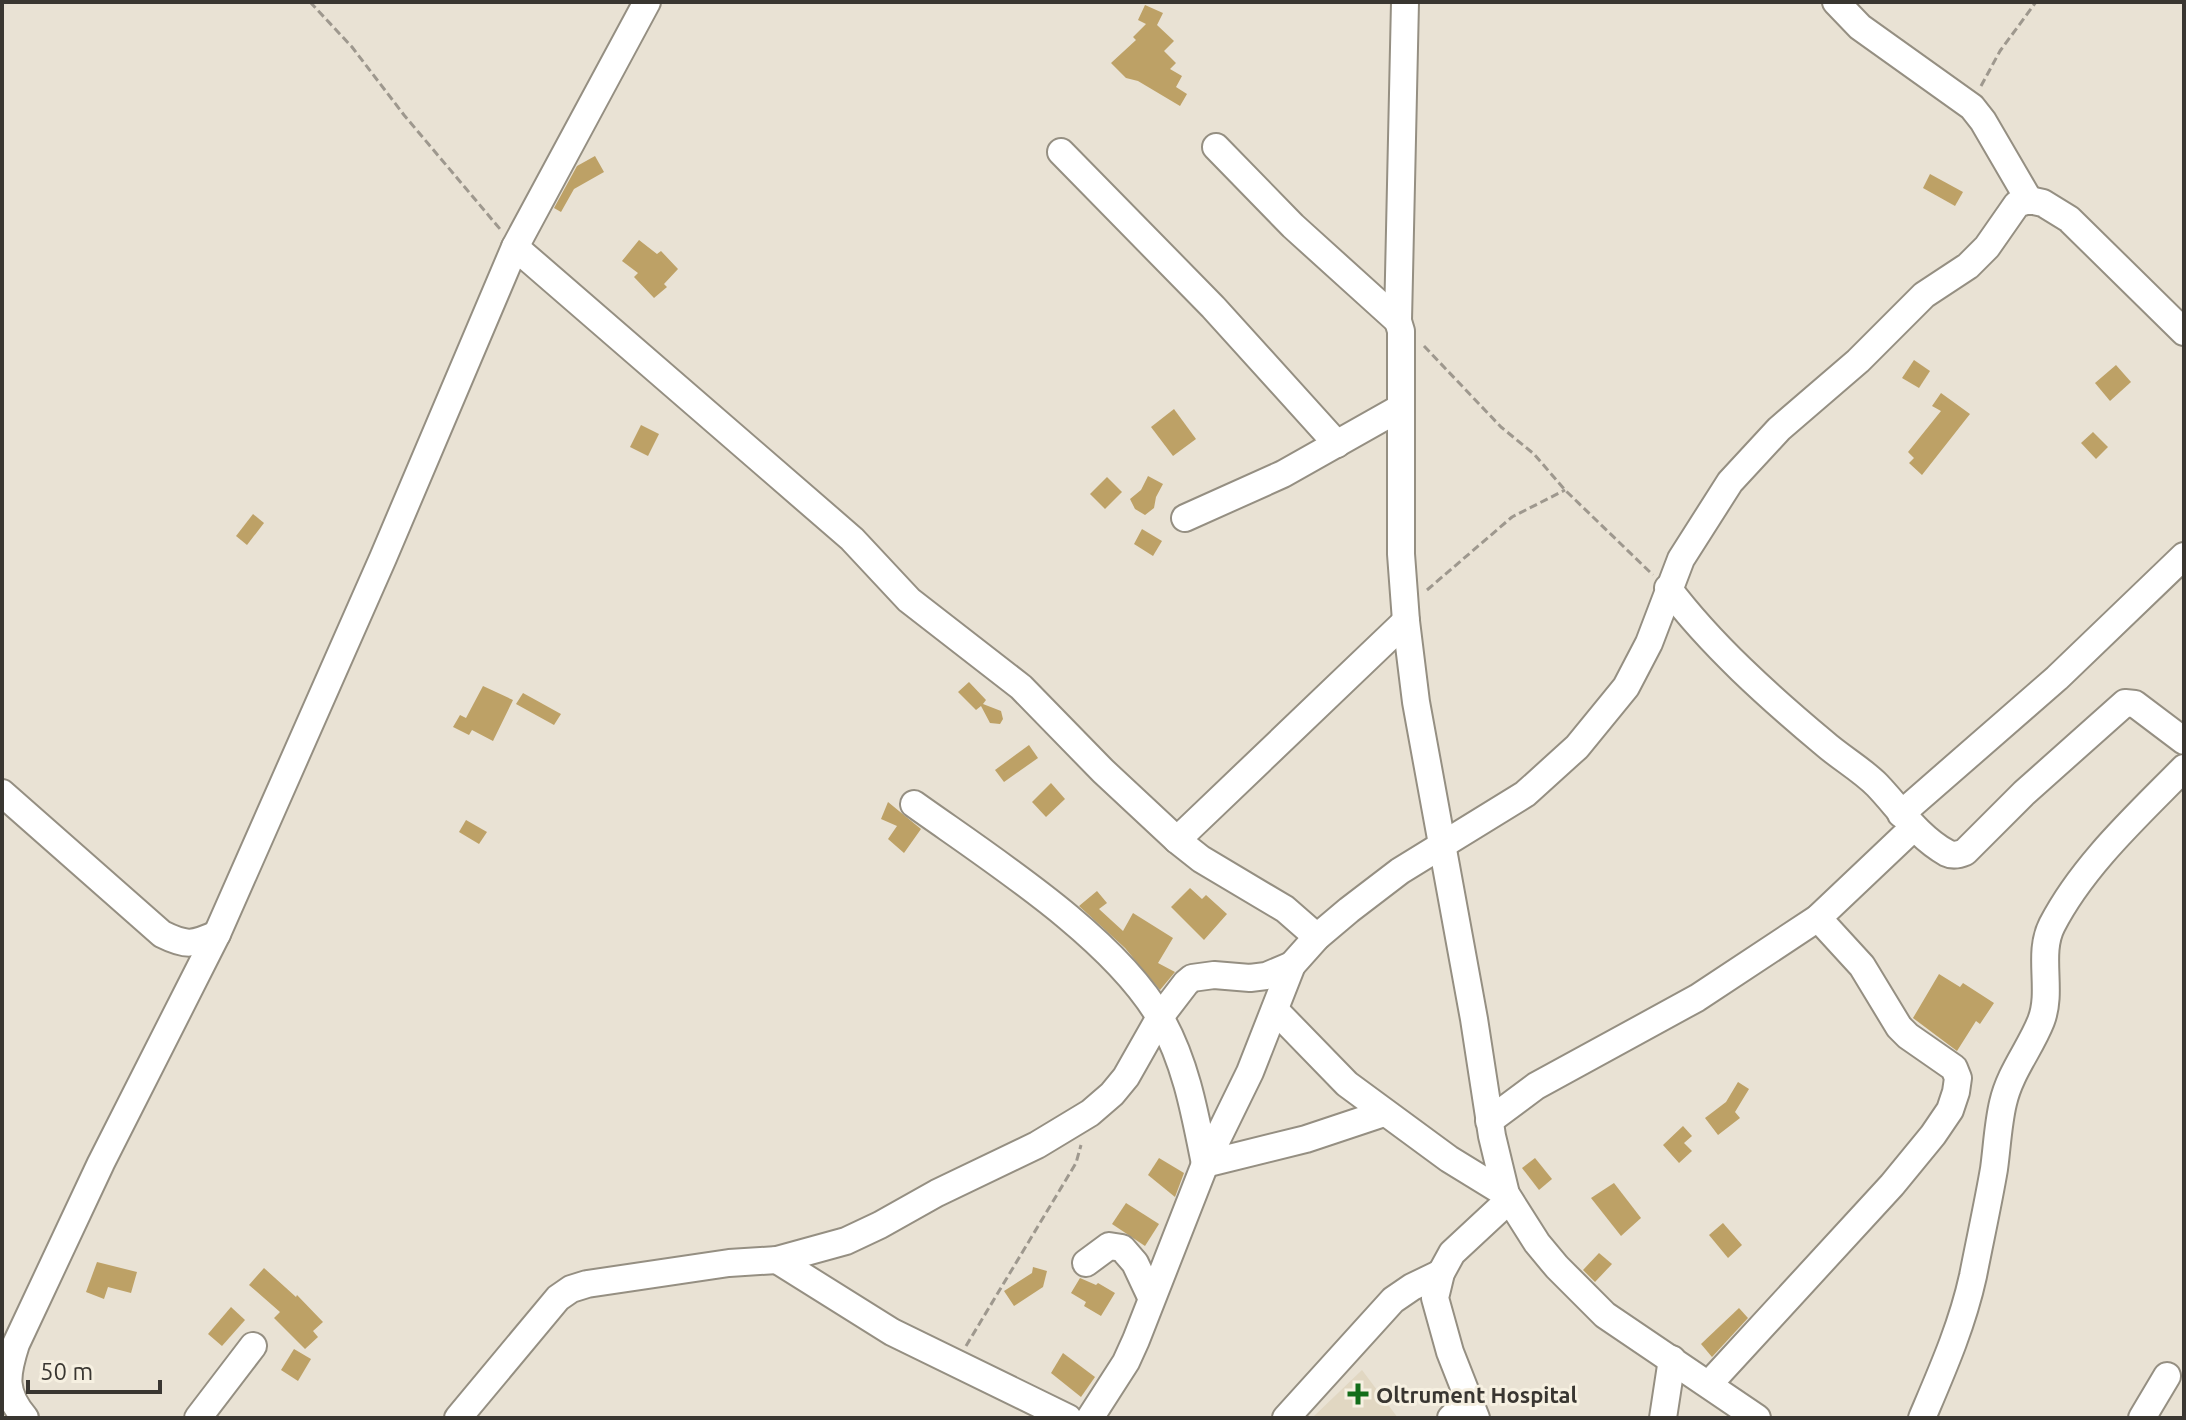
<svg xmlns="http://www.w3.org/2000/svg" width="2186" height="1420" viewBox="0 0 2186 1420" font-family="Ubuntu,sans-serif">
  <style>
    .built { fill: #e1d7c2 }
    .building { fill: #bda166 }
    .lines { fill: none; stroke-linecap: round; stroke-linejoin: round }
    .minor-casing { stroke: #958f82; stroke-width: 30 }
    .path { stroke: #9e988e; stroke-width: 3; stroke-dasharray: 8 4; stroke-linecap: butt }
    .minor { stroke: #fff; stroke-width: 26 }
    .poi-dot { fill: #126d19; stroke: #f6f0e1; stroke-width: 3 }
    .labels { text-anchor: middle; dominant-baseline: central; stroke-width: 6; stroke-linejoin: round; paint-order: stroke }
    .poi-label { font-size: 22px; font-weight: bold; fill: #393631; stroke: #f6f0e1; text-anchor: start }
  </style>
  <rect width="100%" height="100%" fill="#e9e2d4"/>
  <path class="built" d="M1362 1370 1398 1418H1312Z"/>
  <g class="building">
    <path d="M1145 5 1163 13 1157 25 1174 41 1164 51 1176 63 1170 69 1182 76 1176 87 1187 94 1180 106 1138 81 1126 78 1111 63 1136 40 1133 37 1146 24 1138 20Z"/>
    <path d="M595 156 604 172 574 189 561 212 554 208 577 166Z"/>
    <path d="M1930 174 1963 192 1955 206 1923 188Z"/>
    <path d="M639 240 657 254 661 251 678 269 664 284 667 287 654 298 634 277 638 273 622 261Z"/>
    <path d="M1914 360 1930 371 1919 388 1902 378Z"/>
    <path d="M2116 365 2131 382 2110 401 2095 383Z"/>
    <path d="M1941 393 1970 414 1922 475 1909 463 1914 458 1908 452 1941 411 1932 406Z"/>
    <path d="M1174 409 1196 439 1173 456 1151 427Z"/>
    <path d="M641 425 659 434 648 456 630 447Z"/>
    <path d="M2093 432 2108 447 2096 459 2081 443Z"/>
    <path d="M1148 476 1163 484 1156 497 1154 508 1145 515 1135 509 1130 499 1141 490Z"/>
    <path d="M1107 477 1122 492 1105 509 1090 494Z"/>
    <path d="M253 514 264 523 247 545 236 536Z"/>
    <path d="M1142 529 1162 541 1153 556 1134 544Z"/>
    <path d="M969 682 986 700 983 704 1001 711 1003 719 1000 724 990 723 981 706 976 710 958 692Z"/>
    <path d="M483 686 513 700 493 741 472 730 469 735 453 727 460 715 466 718Z"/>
    <path d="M523 693 561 714 554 725 516 704Z"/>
    <path d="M1029 745 1038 758 1004 782 995 770Z"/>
    <path d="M1051 783 1065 799 1046 817 1032 802Z"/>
    <path d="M888 802 921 829 904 853 888 839 897 826 881 819Z"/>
    <path d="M466 820 487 832 479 844 459 832Z"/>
    <path d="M1190 888 1202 899 1206 895 1227 914 1204 940 1171 907Z"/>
    <path d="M1097 891 1107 903 1099 909 1123 931 1133 913 1173 938 1158 963 1175 972 1160 990 1125 948 1079 906Z"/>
    <path d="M1939 974 1960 987 1963 983 1994 1003 1980 1024 1976 1021 1957 1051 1913 1018Z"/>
    <path d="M1738 1082 1749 1089 1735 1112 1740 1118 1718 1135 1705 1118 1726 1102Z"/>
    <path d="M1683 1126 1692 1136 1684 1143 1692 1151 1679 1163 1663 1145Z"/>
    <path d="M1159 1158 1184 1173 1175 1197 1148 1175Z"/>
    <path d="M1535 1158 1552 1179 1539 1190 1522 1168Z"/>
    <path d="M1614 1183 1641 1218 1621 1236 1591 1198Z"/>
    <path d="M1126 1203 1159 1224 1145 1246 1112 1224Z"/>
    <path d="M1723 1223 1742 1245 1728 1258 1709 1235Z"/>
    <path d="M1599 1253 1612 1264 1595 1282 1583 1270Z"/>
    <path d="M97 1262 137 1272 131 1293 108 1287 104 1299 86 1292Z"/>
    <path d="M1033 1267 1047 1271 1043 1287 1014 1306 1004 1291 1032 1273Z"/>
    <path d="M264 1268 296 1297 297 1295 323 1322 313 1331 318 1337 305 1349 274 1318 280 1312 249 1285Z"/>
    <path d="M1080 1278 1096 1285 1098 1283 1115 1293 1101 1316 1084 1306 1086 1302 1071 1293Z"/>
    <path d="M231 1307 245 1320 222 1346 208 1334Z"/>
    <path d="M1739 1308 1748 1318 1712 1357 1701 1344Z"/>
    <path d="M294 1349 311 1359 298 1381 281 1370Z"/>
    <path d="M1063 1353 1095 1377 1081 1397 1051 1373Z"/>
  </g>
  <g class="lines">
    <g class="minor-casing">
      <g id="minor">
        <path d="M1405 2 1398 321 1401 331V554L1406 621 1416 702 1474 1019 1492 1136 1506 1194 1537 1243 1557 1267 1605 1315 1757 1418"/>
        <path d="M1836 2 1860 27 1972 107 1983 121 2029 200"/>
        <path d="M1216 147 1293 226 1398 321"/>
        <path d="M1061 152 1213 307 1337 444"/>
        <path d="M515 247 852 539 909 600 1021 687 1103 771 1177 840 1201 859 1285 909 1317 937"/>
        <path d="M1185 518 1283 474 1400 408"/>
        <path d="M1668 588C1711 645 1769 697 1824 743 1841 758 1861 769 1877 785 1899 808 1918 837 1947 853 1953 856 1958 855 1965 852L2024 793 2125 703 2135 704 2184 741"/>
        <path d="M2 793 162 934C186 946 193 945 217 934"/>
        <path d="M914 804C991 859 1114 937 1161 1019 1186 1063 1195 1114 1205 1164L1306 1139 1384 1113"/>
        <path d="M1901 814 2057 678 2184 556"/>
        <path d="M1177 840 1406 621"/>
        <path d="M1275 1010 1347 1084 1449 1159 1506 1194"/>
        <path d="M1489 1121 1536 1086 1697 998 1818 918 1914 827"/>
        <path d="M777 1260 892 1332 1068 1418"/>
        <path d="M1086 1263 1109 1246 1122 1248 1135 1263 1151 1297"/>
        <path d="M1709 1384 1892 1185 1933 1135 1950 1110 1956 1092 1958 1078 1954 1068 1908 1036 1899 1027 1862 966 1818 918"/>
        <path d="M25 1418C3 1392 6 1375 16 1344L101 1163 217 934 383 558 515 247 647 2"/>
        <path d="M198 1418 253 1346"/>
        <path d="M458 1418 558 1298 571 1289 587 1284 729 1263 777 1260 846 1241 880 1225 937 1193 1037 1145 1090 1113 1112 1094 1126 1077 1160 1017 1186 983 1192 978 1214 975 1250 978 1266 976 1292 965"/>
        <path d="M1090 1418 1126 1362 1136 1340 1205 1164 1250 1072 1292 965 1317 937 1349 910 1400 871 1525 794 1577 747 1626 687 1649 643 1681 559 1730 482 1779 429 1858 361 1924 295 1968 266 1987 247 2017 204 2029 200 2043 203 2069 219 2184 332"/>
        <path d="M1286 1418 1393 1300 1412 1287 1441 1273"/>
        <path d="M1451 1418 1469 1401"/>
        <path d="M1476 1418 1450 1352 1435 1298 1441 1273 1452 1253 1509 1200"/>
        <path d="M1663 1418 1672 1359"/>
        <path d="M1922 1418C1942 1371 1962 1326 1973 1276 1980 1240 1988 1204 1994 1169 1997 1147 1998 1124 2003 1103 2010 1072 2030 1049 2041 1021 2053 990 2037 954 2052 925 2083 865 2137 816 2184 768"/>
        <path d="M2142 1418 2167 1376"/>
      </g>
    </g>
    <g class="path">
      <path d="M310 2 352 47 404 115 500 229"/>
      <path d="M1981 86 2000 51 2036 2"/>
      <path d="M1424 346 1501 427 1534 454 1565 490 1653 575"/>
      <path d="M1427 590 1512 517 1565 490"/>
      <path d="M966 1346 1076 1163 1081 1145"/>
    </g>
    <use href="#minor" class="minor"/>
  </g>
  <path class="poi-dot" d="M1354 1382h8v8h8v8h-8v8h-8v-8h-8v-8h8z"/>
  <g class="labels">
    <g class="poi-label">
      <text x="1376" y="1394">Oltrument Hospital</text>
    </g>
  </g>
  <rect width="2186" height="1420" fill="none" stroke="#393631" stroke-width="8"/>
  <path d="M28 1380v12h132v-12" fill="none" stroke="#393631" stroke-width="4"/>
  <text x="40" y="1380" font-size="24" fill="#393631" stroke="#f6f0e1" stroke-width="6" paint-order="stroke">50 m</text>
</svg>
